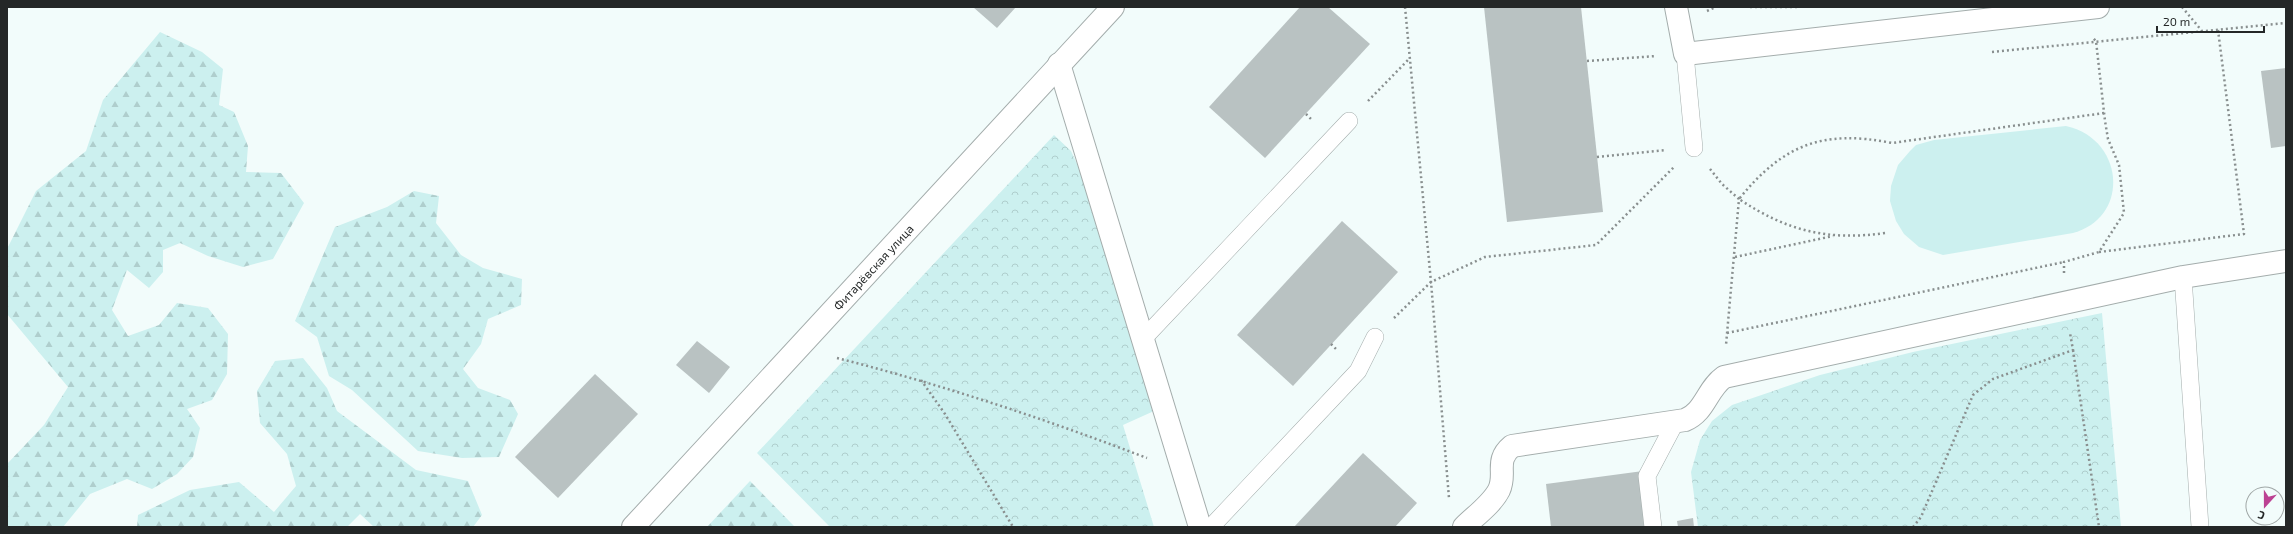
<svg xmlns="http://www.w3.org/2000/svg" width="2293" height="534" viewBox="0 0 2293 534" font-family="'Exo 2',sans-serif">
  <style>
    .forest { fill: url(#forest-firs) }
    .park { fill: url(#park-crowns) }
    .pitch { fill: #ccf0ef }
    .building { fill: #b9c2c2 }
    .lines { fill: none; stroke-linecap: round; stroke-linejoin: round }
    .lane-casing { stroke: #a4adac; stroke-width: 18 }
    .street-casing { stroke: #a4adac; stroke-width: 24 }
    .path { stroke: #898f8f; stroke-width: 2.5; stroke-dasharray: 2 3; stroke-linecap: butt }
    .lane { stroke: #fff; stroke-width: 17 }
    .street { stroke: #fff; stroke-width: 22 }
    .labels { text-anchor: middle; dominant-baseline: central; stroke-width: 4; stroke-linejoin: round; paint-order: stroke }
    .street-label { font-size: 12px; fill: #242727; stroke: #f2fcfb }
  </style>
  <defs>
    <pattern id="forest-firs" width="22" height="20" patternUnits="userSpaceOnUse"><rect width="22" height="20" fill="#ccf0ef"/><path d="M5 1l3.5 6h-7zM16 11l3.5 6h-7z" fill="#afcecd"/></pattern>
    <pattern id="park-crowns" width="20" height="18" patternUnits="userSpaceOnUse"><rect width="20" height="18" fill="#ccf0ef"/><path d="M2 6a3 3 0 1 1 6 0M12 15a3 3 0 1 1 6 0" fill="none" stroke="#afcecd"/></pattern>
  </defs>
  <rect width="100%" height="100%" fill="#f2fcfb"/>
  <g class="forest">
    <path d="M160 32 202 52 223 69 219 105 234 112 248 146 246 172 281 173 304 203 273 259 243 267 208 256 180 243 163 250V272L149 288 127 270 112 310 128 336 159 325 177 303 208 308 228 334 227 374 212 400 187 409 200 428 193 457 177 474 152 489 127 479 90 494 63 527H7V464L44 425 68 387 7 314V249L36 191 86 151 103 100Z"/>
    <path d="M414 191 439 196 436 223 461 255 483 268 522 279 521 305 488 319 481 344 463 369 478 388 510 400 518 414 499 457 462 458 418 451 352 390 329 376 317 337 295 321 335 227 387 207Z"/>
    <path d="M303 358 327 388 337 411 416 470 468 481 482 515 473 527H374L360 514 347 527H137L138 515 190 490 239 482 274 512 296 486 287 454 260 423 257 391 275 361Z"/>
    <path d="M750 481 795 527H707Z"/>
  </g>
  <g class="park">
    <path d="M1054 135 1071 151 1091 194 1154 411 1123 425 1154 527H830L757 453Z"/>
    <path d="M2102 313 2121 527H1698L1691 472 1700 440 1712 421 1732 405 1820 375 1913 352Z"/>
  </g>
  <path class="pitch" d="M2066 126C2123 138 2132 216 2073 233L1943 255 1919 247 1904 234 1896 221 1890 201 1891 186 1898 165 1910 151 1916 145 1934 140Z"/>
  <g class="building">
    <path d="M973 7H1016L997 28Z"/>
    <path d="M1300 7H1328L1370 44 1265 158 1209 107Z"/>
    <path d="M1484 7H1581L1603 212 1507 222Z"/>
    <path d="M2286 68V146L2271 148 2261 71Z"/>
    <path d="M1342 221 1398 272 1293 386 1237 335Z"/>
    <path d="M697 341 730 367 709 393 676 365Z"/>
    <path d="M595 374 638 414 558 498 515 457Z"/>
    <path d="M1363 453 1417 503 1395 527H1294Z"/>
    <path d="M1643 471 1651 527H1551L1546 484Z"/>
    <path d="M1693 518 1694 527H1678L1677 521Z"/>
  </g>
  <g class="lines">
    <g class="lane-casing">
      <g id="lane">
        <path d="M1685 54 1694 148"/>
        <path d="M2183 277 2200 527"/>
        <path d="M1143 339 1349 121"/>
        <path d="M1211 527 1358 371 1375 337"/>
        <path d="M1653 527 1647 476 1676 421"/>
      </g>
    </g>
    <g class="street-casing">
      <g id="street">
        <path d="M1676 7 1685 54 2098 7"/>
        <path d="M1059 64 1200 527"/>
        <path id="s1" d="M633 527 1113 7"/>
        <path d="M1464 527C1475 516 1492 504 1499 490 1507 473 1494 461 1512 446L1685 420C1705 412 1707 389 1724 377L2183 277 2286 261"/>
      </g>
    </g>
    <g class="path">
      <path d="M1405 7 1431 282 1449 498"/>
      <path d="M1750 7H1800"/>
      <path d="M2182 7 2202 31"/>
      <path d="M1707 11 1716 7"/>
      <path d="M1992 52 2286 23"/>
      <path d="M1587 61 1656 56"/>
      <path d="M1368 101 1409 59"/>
      <path d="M1306 114 1313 121"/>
      <path d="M1597 157 1666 150"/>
      <path d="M1710 169 1722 184 1739 199 1726 345"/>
      <path d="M1885 233C1828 241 1787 231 1739 199 1783 145 1822 129 1892 143L2104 113"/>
      <path d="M2099 252 2244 234 2218 30"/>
      <path d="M1735 257 1833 236"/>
      <path d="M2064 273V262L2099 252 2124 213 2119 165 2108 139 2105 121 2096 41 2093 38"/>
      <path d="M1394 318 1431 282 1485 257 1596 245 1675 166"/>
      <path d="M1727 333 2064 262"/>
      <path d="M1331 344 1338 351"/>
      <path d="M2073 350 2099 527"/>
      <path d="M837 358C943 385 1045 419 1147 458"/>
      <path d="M921 380 945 414 1013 527"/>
      <path d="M1913 527 1921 517 1973 395 1993 379 2073 350 2070 333"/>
    </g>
    <use href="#lane" class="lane"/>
    <use href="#street" class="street"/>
  </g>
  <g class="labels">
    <g class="street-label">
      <text stroke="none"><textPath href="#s1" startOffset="354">Фитарёвская улица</textPath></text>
    </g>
  </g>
  <rect width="2293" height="534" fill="none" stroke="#242727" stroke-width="16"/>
  <g transform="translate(2265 506) rotate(201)"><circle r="19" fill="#f2fcfb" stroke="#a0a7a6"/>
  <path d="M0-3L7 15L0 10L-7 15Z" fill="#bc4293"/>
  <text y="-6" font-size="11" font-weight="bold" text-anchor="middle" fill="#242727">С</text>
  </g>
  <path d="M2157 26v6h107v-6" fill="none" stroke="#242727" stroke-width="2"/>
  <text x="2163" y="26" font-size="12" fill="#242727" stroke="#f2fcfb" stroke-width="3" paint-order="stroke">20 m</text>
</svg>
